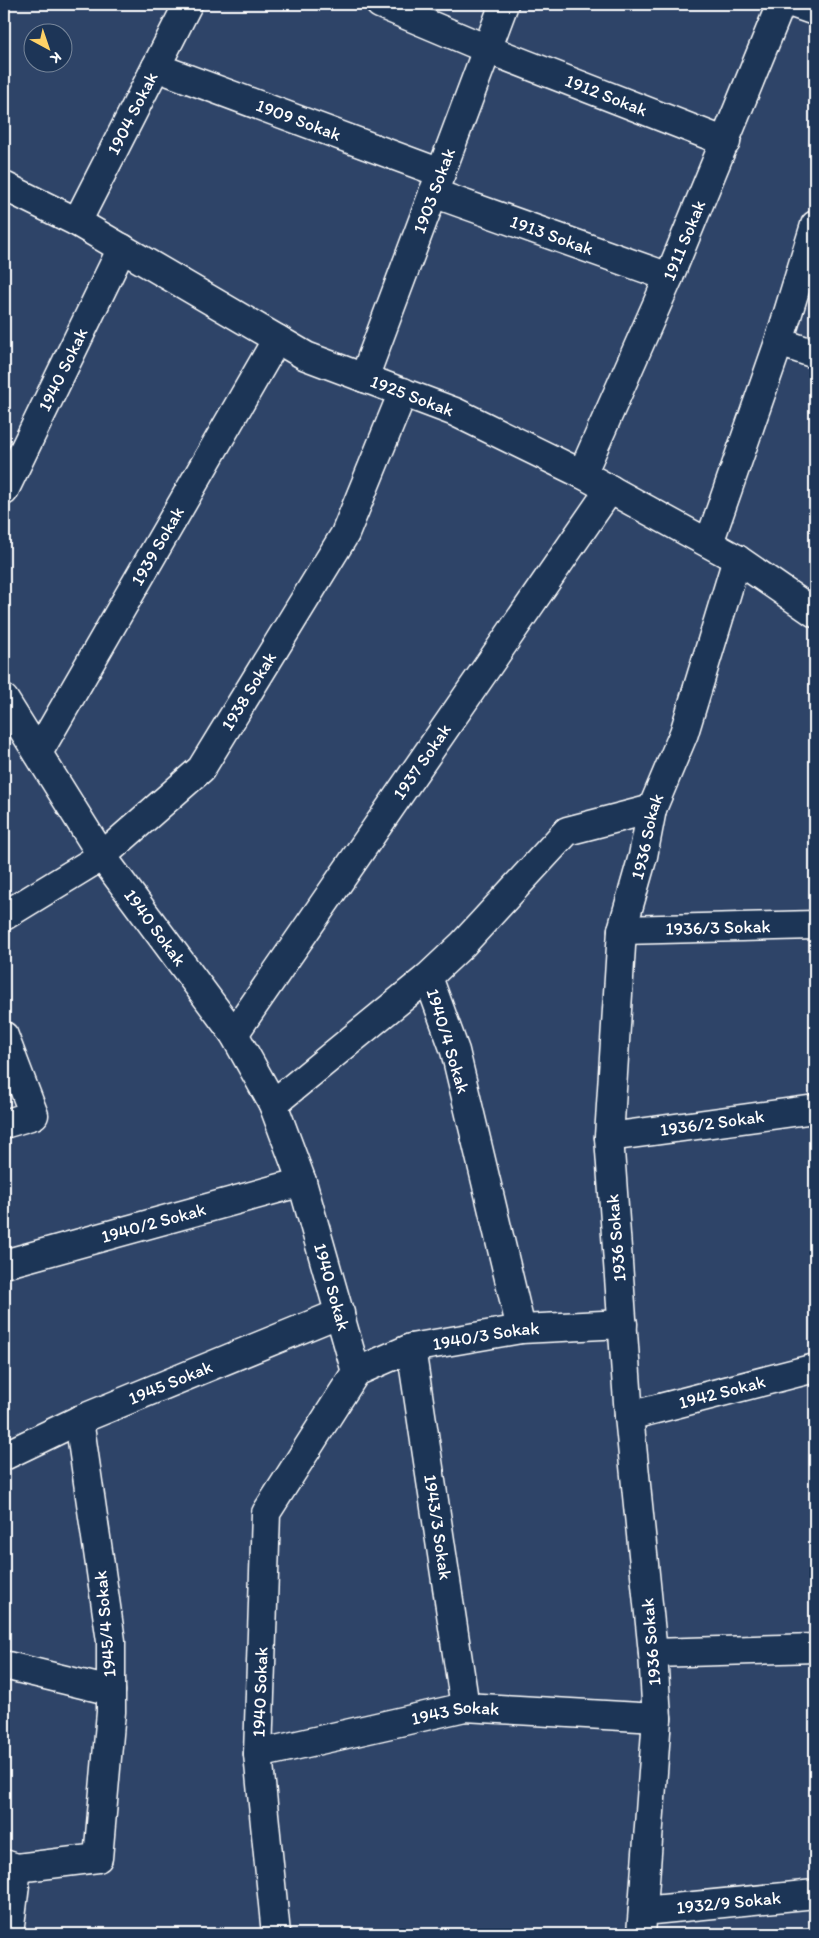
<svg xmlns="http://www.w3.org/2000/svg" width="819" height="1938" viewBox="0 0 819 1938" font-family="Itim,sans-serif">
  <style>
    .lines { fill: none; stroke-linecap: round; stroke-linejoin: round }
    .minor-casing { stroke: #fff; stroke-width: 31 }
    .minor { stroke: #1d3557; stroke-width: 28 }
    .labels { text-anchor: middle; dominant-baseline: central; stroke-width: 4; stroke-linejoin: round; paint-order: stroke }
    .street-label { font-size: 18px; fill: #fff; stroke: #1d3557 }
  </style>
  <rect width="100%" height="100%" fill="#2e4468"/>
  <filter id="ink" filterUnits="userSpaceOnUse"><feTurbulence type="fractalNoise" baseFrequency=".02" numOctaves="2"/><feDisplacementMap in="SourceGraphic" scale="10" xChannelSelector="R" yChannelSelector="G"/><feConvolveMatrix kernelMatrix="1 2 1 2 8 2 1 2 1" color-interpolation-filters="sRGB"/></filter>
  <g filter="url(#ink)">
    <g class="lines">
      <g class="minor-casing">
        <g id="minor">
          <path id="s1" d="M380 4 487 49 726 142"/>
          <path d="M795 4 815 11"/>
          <path id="s2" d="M156 67 441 173"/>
          <path id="s3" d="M4 186 77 222 306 356 455 412 582 474 737 559 815 613"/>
          <path id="s4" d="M433 193 669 277"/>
          <path id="s5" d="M77 222 188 4"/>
          <path d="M779 342 815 354"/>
          <path id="s6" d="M364 378 504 4"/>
          <path id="s7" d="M582 474 669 277 781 4"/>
          <path id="s8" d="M4 491 122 248"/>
          <path d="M709 543 779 342 815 225"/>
          <path id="s9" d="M4 699 102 856 234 1034 273 1104 302 1182 356 1372 266 1513 258 1754 276 1934"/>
          <path id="s10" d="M38 753 277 339"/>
          <path id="s11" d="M4 916 102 856 201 769 345 534 403 392"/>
          <path id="s12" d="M622 930 815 925"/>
          <path id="s13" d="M234 1034 610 489"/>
          <path d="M4 1036 34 1115 4 1124"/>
          <path d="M273 1104 428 977"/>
          <path id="s14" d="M609 1137 815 1109"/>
          <path id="s15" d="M4 1264 302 1182"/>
          <path d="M521 1329 455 1051 428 977 463 944 567 831 652 809"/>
          <path id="s16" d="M411 1348 465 1707"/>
          <path id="s17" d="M356 1372 411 1348 521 1329 623 1324"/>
          <path id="s18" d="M629 1416 815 1368"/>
          <path id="s19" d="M4 1456 79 1420 340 1313"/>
          <path d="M653 1653 815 1648"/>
          <path d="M4 1665 111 1691"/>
          <path id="s20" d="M258 1754 465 1707 657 1718"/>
          <path d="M4 1864 17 1868 98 1858 111 1712V1641L79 1420"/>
          <path id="s21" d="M643 1911 815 1894"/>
          <path d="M9 1934 17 1868"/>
          <path id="s22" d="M641 1934 657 1718 653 1653 629 1416 609 1137 622 930 643 856 652 809 684 733 737 559"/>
        </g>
      </g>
      <use href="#minor" class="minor"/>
    </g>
  </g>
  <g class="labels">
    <g class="street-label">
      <text stroke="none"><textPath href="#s1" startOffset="244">1912 Sokak</textPath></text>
      <text stroke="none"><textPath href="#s5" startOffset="122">1904 Sokak</textPath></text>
      <text stroke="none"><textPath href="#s2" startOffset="152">1909 Sokak</textPath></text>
      <text stroke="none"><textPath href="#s6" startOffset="200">1903 Sokak</textPath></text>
      <text stroke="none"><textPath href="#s4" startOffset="126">1913 Sokak</textPath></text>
      <text stroke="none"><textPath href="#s7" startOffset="255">1911 Sokak</textPath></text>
      <text stroke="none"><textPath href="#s8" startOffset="135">1940 Sokak</textPath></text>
      <text stroke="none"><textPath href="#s3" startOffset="460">1925 Sokak</textPath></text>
      <text stroke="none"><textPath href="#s10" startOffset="239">1939 Sokak</textPath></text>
      <text stroke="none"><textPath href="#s11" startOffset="338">1938 Sokak</textPath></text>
      <text stroke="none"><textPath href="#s13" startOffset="331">1937 Sokak</textPath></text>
      <text stroke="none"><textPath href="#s22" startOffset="1104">1936 Sokak</textPath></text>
      <text stroke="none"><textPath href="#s9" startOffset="274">1940 Sokak</textPath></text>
      <text stroke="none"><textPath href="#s12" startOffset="96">1936/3 Sokak</textPath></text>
      <text transform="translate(448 1041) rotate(73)">1940/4 Sokak</text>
      <text stroke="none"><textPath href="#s14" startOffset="104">1936/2 Sokak</textPath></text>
      <text stroke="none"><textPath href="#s15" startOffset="155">1940/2 Sokak</textPath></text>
      <text transform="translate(616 1238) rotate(-95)">1936 Sokak</text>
      <text stroke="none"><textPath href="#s9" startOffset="679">1940 Sokak</textPath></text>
      <text stroke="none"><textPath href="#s17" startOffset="136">1940/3 Sokak</textPath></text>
      <text stroke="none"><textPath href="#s19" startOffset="182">1945 Sokak</textPath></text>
      <text stroke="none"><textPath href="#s18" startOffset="96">1942 Sokak</textPath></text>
      <text stroke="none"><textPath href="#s16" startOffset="181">1943/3 Sokak</textPath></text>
      <text transform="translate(105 1624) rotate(-95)">1945/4 Sokak</text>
      <text transform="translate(651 1642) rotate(-95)">1936 Sokak</text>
      <text transform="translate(260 1692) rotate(-88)">1940 Sokak</text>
      <text stroke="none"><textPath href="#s20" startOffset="202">1943 Sokak</textPath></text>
      <text stroke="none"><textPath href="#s21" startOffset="86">1932/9 Sokak</textPath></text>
    </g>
  </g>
  <rect width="819" height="1938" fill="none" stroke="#1d3557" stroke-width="20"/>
  <rect x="10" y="10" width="799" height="1918" fill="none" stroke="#fff" stroke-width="2" filter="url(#ink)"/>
  <g transform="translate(48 48) rotate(140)"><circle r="24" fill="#1d3557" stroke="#77869a"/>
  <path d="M0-4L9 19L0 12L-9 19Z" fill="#ffd166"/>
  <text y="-8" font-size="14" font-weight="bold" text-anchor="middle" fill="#ffffff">K</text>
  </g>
</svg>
